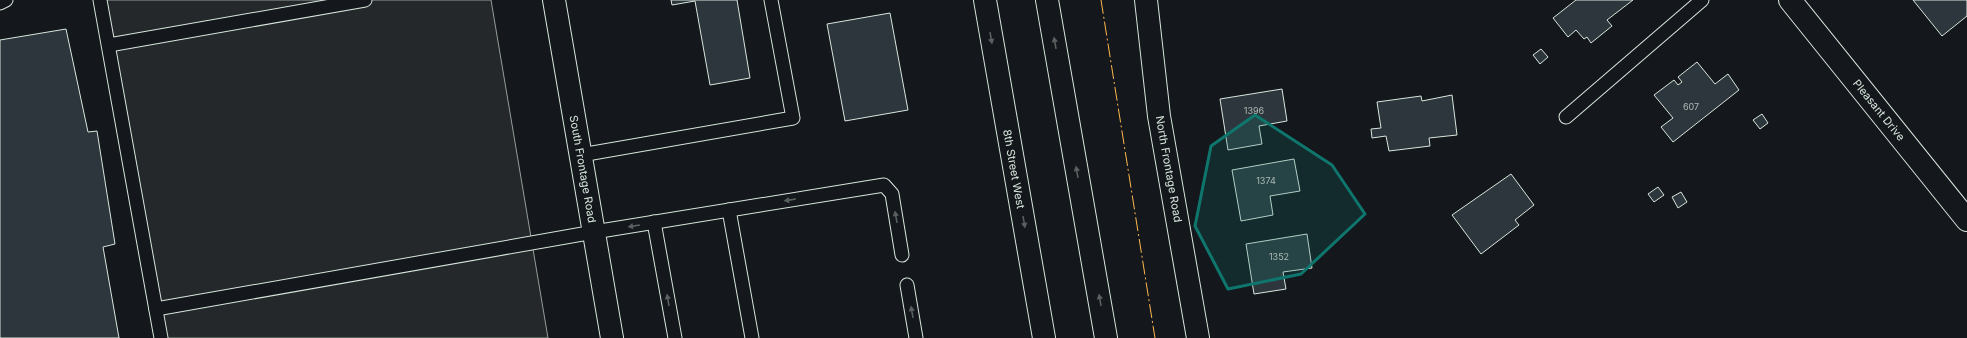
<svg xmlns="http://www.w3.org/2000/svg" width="1967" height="338" viewBox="0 0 1967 338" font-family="Inter,sans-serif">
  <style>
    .parking { fill: #24282b; stroke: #939e99 }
    .building { fill: #2c363c; stroke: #d8e6dc }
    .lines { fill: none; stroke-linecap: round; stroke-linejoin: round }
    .service-casing { stroke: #d8e6dc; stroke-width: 15 }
    .minor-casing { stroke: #d8e6dc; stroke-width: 24 }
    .tertiary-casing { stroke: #d8e6dc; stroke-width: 24 }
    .trunk-casing { stroke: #d8e6dc; stroke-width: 24 }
    .service { stroke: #14181c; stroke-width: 13 }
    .minor { stroke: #14181c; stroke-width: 22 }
    .tertiary { stroke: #14181c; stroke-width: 22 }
    .trunk { stroke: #14181c; stroke-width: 22 }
    .power { stroke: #ffb74d; stroke-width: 1; stroke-dasharray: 14 3 2 3; stroke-linecap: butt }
    .oneway { fill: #59605f }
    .marked { fill: #0f766e; fill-opacity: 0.2; stroke: #0f766e; stroke-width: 3; stroke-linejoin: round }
    .labels { text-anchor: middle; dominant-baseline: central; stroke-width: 3; stroke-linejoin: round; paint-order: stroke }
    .number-label { font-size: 9px; fill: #adbab4 }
    .street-label { font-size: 11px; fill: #d8e6dc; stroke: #14181c }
  </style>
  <rect width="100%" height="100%" fill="#14181c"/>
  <path class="parking" d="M100 0H491L548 338H161Z"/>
  <g class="building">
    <path d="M671 0H737L750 78 710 85 695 1 672 5Z"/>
    <path d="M1576 0H1633L1607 20 1612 26 1591 43 1587 37 1584 39 1576 30 1568 37 1553 18Z"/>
    <path d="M1913 0H1967V16L1942 36Z"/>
    <path d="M890 13 908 110 845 121 827 24Z"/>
    <path d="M66 29 88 132 97 131 115 244 103 247 119 338H0V40Z"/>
    <path d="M1541 49 1548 57 1540 64 1533 55Z"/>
    <path d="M1697 62 1715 84 1728 74 1739 90 1673 142 1661 127 1673 118 1654 95 1674 80 1678 85 1682 82 1678 77Z"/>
    <path d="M1282 89 1287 121 1259 126 1262 144 1228 150 1220 99Z"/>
    <path d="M1452 95 1457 135 1429 138 1430 146 1389 151 1386 136 1372 138 1371 129 1381 128 1377 102 1421 96 1422 101Z"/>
    <path d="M1762 114 1768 123 1760 129 1753 120Z"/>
    <path d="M1294 159 1300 191 1270 196 1273 215 1241 221 1232 170Z"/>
    <path d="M1511 174 1534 205 1515 220 1519 225 1481 254 1452 215Z"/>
    <path d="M1658 187 1664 195 1654 202 1648 194Z"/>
    <path d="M1681 192 1687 202 1678 208 1672 197Z"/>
    <path d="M1307 234 1312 268 1283 272 1286 289 1254 294 1246 244Z"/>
  </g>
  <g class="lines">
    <g class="service-casing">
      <g id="service">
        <path d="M100 0 161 338"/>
        <path d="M0 3 6 0"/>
        <path d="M109 45 365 0"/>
        <path d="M1566 117 1702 0"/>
        <path d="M581 155 793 118 771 0"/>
        <path d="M729 210 752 338"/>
        <path d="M654 222 675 338"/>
        <path d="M907 285 916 338"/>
        <path d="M156 309 594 232 884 185 892 194 902 255"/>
      </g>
    </g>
    <g class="minor-casing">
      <g id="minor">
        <path d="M554 0 612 338"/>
        <path d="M1146 0 1159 116 1198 338"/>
      </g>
    </g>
    <g class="tertiary-casing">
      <path id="tertiary" d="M1790 0 1967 220"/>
    </g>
    <g class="trunk-casing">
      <g id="trunk">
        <path d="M985 0 1044 338"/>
        <path d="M1047 0 1106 338"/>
      </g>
    </g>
    <use href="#service" class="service"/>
    <use href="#minor" class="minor"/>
    <use href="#tertiary" class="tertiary"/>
    <use href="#trunk" class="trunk"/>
    <path class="power" d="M1101 0 1155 338"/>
  </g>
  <defs><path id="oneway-solid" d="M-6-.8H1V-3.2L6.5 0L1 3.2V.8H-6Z"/></defs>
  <g class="oneway">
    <use href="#oneway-solid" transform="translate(991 38) rotate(80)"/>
    <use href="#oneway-solid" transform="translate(1055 43) rotate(-100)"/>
    <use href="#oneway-solid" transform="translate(1077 172) rotate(-100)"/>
    <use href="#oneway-solid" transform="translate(790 200) rotate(171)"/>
    <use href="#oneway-solid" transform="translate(896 217) rotate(-100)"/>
    <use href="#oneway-solid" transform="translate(1024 222) rotate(80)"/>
    <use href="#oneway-solid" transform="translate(634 226) rotate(171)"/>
    <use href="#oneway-solid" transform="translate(668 300) rotate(-100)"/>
    <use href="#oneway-solid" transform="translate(1100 300) rotate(-100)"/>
    <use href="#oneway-solid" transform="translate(912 312) rotate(-100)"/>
  </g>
  <path class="marked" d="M1255 115 1332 165 1365 214 1301 274 1228 289 1195 226 1211 146Z"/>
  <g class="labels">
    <g class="number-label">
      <text x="1691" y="106">607</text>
      <text x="1254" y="110">1396</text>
      <text x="1266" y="180">1374</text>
      <text x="1279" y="256">1352</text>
    </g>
    <g class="street-label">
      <text transform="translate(1879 110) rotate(51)">Pleasant Drive</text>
      <text transform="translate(583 169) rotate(80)">South Frontage Road</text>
      <text transform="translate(1014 169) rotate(80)">8th Street West</text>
      <text transform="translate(1169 169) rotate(80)">North Frontage Road</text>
    </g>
  </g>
</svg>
